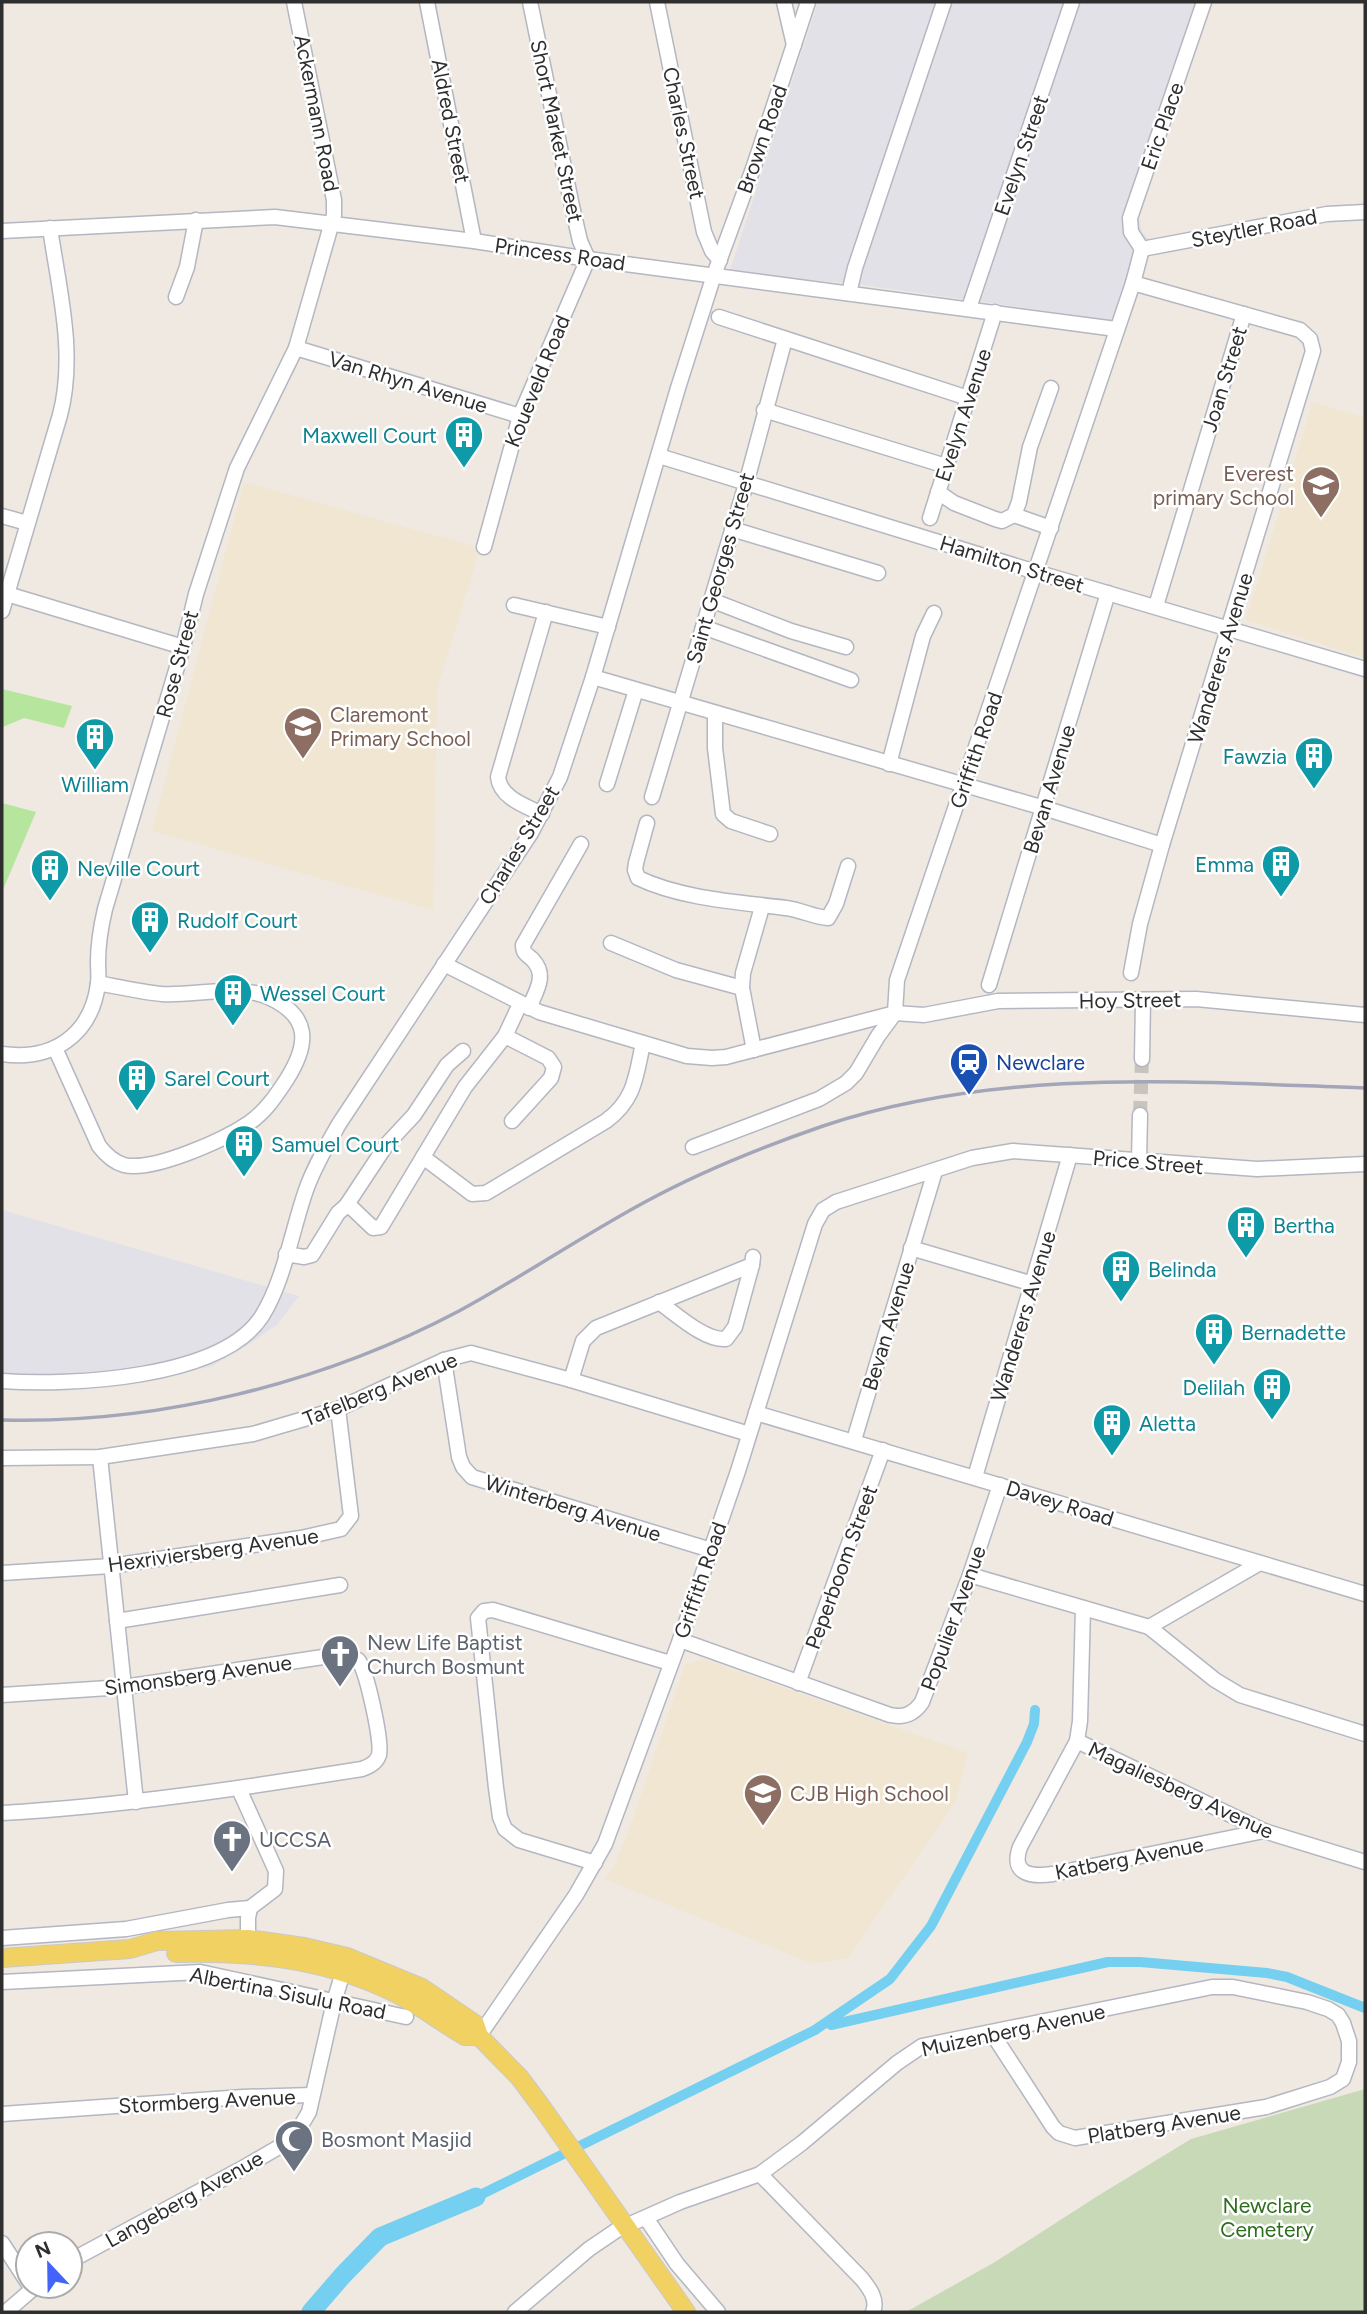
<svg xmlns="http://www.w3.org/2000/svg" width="1367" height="2314" viewBox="0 0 1367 2314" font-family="Figtree,sans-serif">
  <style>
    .industrial { fill: #e3e1e8 }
    .education { fill: #f0e6d1 }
    .green { fill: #b6e59e }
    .cemetery { fill: #c8d9b8 }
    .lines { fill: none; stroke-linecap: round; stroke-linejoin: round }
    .canal { stroke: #75cff0; stroke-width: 10 }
    .river { stroke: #75cff0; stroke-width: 19 }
    .minor-tunnel { stroke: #c8c4bd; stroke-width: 14; stroke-dasharray: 14 7; stroke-linecap: butt }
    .minor-casing { stroke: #b4b7c1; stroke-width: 17 }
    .major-casing { stroke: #c9c9c9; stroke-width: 20 }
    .minor { stroke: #fff; stroke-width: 14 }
    .major { stroke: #f2d163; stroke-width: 18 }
    .rail { stroke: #a3a6b8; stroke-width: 3.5 }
    .labels { text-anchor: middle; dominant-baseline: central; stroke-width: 5; stroke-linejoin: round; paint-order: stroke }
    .street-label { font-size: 21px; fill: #2e2e2e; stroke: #fff }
    .culture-label { font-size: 21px; fill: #0d838f; stroke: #fff; text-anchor: start }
    .education-label { font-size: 21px; fill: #785e54; stroke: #fff; text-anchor: start }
    .transit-label { font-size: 21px; fill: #164399; stroke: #fff; text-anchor: start }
    .worship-label { font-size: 21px; fill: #5b616d; stroke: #fff; text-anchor: start }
    .park-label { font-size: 21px; fill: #2c6e1b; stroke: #fff }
  </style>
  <rect width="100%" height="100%" fill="#efe9e1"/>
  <g class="industrial">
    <path d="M818 2H1209L1135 200 1142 232 1150 240 1117 321 856 284 729 273Z"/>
    <path d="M2 1210 299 1296 277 1325 242 1349 210 1367 99 1387H2Z"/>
  </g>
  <g class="education">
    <path d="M1313 402 1365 418V658L1246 620Z"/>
    <path d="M244 482 480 548 437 689 433 910 152 831Z"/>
    <path d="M703 1659 968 1753 956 1801 848 1958 813 1964 605 1879 614 1866 632 1822 685 1665Z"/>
  </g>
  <g class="green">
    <path d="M2 689 72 706 64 728 24 718 3 727 2 732Z"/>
    <path d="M2 803 36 812 2 892Z"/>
  </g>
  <path class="cemetery" d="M1365 2089V2312H906L995 2262 1096 2197 1191 2139Z"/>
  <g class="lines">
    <g class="canal">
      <path d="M831 2025 1108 1962H1140L1267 1973 1287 1977 1365 2008"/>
      <path d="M476 2197 815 2030 890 1979 931 1926 1027 1742 1034 1724 1035 1710"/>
    </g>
    <path class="river" d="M311 2312 343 2275 380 2237 476 2197"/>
    <path class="minor-tunnel" d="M1140 1115 1142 1059"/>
    <g class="minor-casing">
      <g id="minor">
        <path d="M427 2 474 241"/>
        <path d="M657 2 704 232 712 251 720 260"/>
        <path d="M784 2 794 45"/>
        <path d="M2 231 275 217 474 241 588 259 1116 329"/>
        <path d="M1142 249 1131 232 1130 218 1204 2"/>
        <path d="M1142 249 1327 214 1365 212"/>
        <path d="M849 293 855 268 944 2"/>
        <path d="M176 297 187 267 196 220"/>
        <path d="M969 308 1072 2"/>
        <path d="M719 317 968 398"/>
        <path d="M296 348 520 416"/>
        <path d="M764 410 946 466"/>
        <path d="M659 456 1036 572 1365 669"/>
        <path d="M938 492 954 503 995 519 1002 521 1014 515 1019 502 1030 447 1051 388"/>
        <path d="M1014 515 1051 528"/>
        <path d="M2 516 27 523"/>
        <path d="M930 518 995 312"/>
        <path d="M732 529 878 573"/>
        <path d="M484 547 520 416 588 259 580 241 572 206 530 2"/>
        <path d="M7 594 183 647"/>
        <path d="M711 600 791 631 846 647"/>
        <path d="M514 605 608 627"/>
        <path d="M1156 606 1244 314"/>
        <path d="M2 611 60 415C76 354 59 290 50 228"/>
        <path d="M703 627 851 680"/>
        <path d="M593 677 1044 808 1162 845"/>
        <path d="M715 713V748L723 814 731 821 770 834"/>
        <path d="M889 764 923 636 934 613"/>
        <path d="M607 784 636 690"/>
        <path d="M652 797 746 484 785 339"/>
        <path d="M542 814C526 806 500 798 498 777L546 612"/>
        <path d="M647 823 636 863 635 870 638 878C682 899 739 902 786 908 801 910 814 917 828 918L836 904 848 866"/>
        <path d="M611 943 676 970 742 988"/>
        <path d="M444 964 539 1012 687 1056 712 1058 726 1057 895 1013 924 1015 998 1001 1196 999 1365 1015"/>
        <path d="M1131 973 1140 924 1162 845 1313 351 1310 339 1300 330 1133 283"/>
        <path d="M989 985 1108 593"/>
        <path d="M529 1008C536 991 548 975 532 959 526 954 523 953 523 945L581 844"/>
        <path d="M505 1036 548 1058 554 1067 551 1078 512 1121"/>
        <path d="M55 1048 99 1146C106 1155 113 1162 124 1165 153 1172 224 1140 249 1123 265 1112 276 1096 287 1079 309 1044 311 1016 268 997 239 984 194 996 162 994 141 992 119 987 98 983"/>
        <path d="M754 1050 742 988 743 973 762 907"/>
        <path d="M2 1054C52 1061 91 1036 98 984 99 977 98 969 98 962 98 944 101 926 105 909L183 647 196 594 237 468 296 348 334 215V200L294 2"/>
        <path d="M1142 1059 1143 1000"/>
        <path d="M693 1147 819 1099 846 1083 856 1073 878 1036 895 1013 897 980 1133 283 1142 249"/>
        <path d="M423 1157 472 1194 486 1193 606 1121C635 1100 636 1076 643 1043"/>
        <path d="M1139 1161 1140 1115"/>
        <path d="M346 1206 387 1144 414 1115 447 1065 463 1051"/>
        <path d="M911 1248 1033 1284"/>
        <path d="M286 1254 304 1257 312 1255 338 1213 346 1206 352 1208 373 1228 381 1227 465 1087 505 1036 520 1004"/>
        <path d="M659 1302C676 1314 705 1341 726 1339L735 1327 752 1265"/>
        <path d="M444 1360 459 1457 463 1467 472 1477 711 1550"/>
        <path d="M571 1380 583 1341 596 1328 752 1265 753 1257"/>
        <path d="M2 1381C69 1386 222 1379 262 1316 284 1281 292 1230 306 1190 314 1167 327 1145 339 1124L531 833 560 777 593 677 678 388 714 275 754 166 808 2"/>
        <path d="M756 1413 1365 1594"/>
        <path d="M854 1440 935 1171"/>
        <path d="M100 1457 136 1802"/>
        <path d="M2 1458 100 1457 253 1434 338 1409 444 1360 471 1353 571 1380 749 1434"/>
        <path d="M975 1477 1070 1155"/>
        <path d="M2 1573 111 1566 301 1538 341 1529 351 1516 338 1409"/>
        <path d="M970 1575 1149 1627 1215 1680 1240 1695 1365 1734"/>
        <path d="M1083 1608 1080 1721 1077 1741 1020 1847C1010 1875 1032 1877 1053 1874L1264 1831"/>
        <path d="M117 1621 340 1585"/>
        <path d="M1149 1627 1260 1563"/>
        <path d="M680 1640 890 1715C904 1718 914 1714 922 1702L970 1575 1000 1485"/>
        <path d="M798 1683 883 1450"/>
        <path d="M2 1695 124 1687 323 1657 342 1655 358 1660C367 1671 382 1741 379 1755 376 1763 370 1766 362 1769 243 1788 123 1806 2 1813"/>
        <path d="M1077 1741 1264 1831 1365 1862"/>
        <path d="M595 1863 519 1840 505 1829 500 1817 496 1788 478 1618 484 1611 493 1610 670 1663"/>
        <path d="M2 1938 126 1929 228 1910 250 1908 275 1889 276 1871 239 1789"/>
        <path d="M248 1948V1918L250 1908"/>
        <path d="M2 1982 200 1972 406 2017"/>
        <path d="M479 2036 576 1895 605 1844 680 1640 738 1471 815 1224 823 1210 836 1202 972 1158 1013 1151 1257 1169 1365 1164"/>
        <path d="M2 2114 243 2097 312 2095"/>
        <path d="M760 2174 862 2279C870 2289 878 2300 873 2312"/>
        <path d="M646 2218 677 2264 718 2312"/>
        <path d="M2 2243 28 2283"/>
        <path d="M70 2261 241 2169 279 2147 299 2129 309 2112 334 2002 346 1962"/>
        <path d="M6 2312 36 2286"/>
        <path d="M515 2312 589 2249 617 2230 680 2202 760 2174 802 2143 897 2063 922 2046 1212 1987H1233L1307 2002 1328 2009 1338 2015 1343 2023 1349 2041V2062L1343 2079 1330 2087 1266 2107 1075 2138 1059 2133 1053 2127 992 2033"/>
      </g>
    </g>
    <g class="major-casing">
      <g id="major">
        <path d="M176 1953C248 1951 320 1958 387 1989 415 2001 439 2021 465 2036H479"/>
        <path d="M2 1958 130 1949 157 1941 248 1939 304 1947 347 1957 422 1988 475 2024 479 2036 520 2078 543 2109 686 2312"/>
      </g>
    </g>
    <use href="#minor" class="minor"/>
    <use href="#major" class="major"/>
    <path class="rail" d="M2 1420C158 1424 321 1384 459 1311 522 1277 582 1236 645 1202 702 1171 762 1147 823 1126 999 1067 1184 1082 1365 1088"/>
  </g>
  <defs>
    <g id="building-pin" transform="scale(2.0125)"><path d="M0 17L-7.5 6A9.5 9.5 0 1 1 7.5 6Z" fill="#0f9aa8" stroke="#fff"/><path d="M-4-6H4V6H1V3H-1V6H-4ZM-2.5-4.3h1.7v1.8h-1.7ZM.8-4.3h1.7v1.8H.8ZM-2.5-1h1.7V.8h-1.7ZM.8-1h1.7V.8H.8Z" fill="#fff"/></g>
    <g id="school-pin" transform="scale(2.0125)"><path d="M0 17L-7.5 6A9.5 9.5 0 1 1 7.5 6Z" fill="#8d6e63" stroke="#fff"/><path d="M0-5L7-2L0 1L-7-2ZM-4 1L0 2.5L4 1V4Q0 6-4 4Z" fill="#fff"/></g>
    <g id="station-pin" transform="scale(2.0125)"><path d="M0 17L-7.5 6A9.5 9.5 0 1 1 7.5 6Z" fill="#1a4fb4" stroke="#fff"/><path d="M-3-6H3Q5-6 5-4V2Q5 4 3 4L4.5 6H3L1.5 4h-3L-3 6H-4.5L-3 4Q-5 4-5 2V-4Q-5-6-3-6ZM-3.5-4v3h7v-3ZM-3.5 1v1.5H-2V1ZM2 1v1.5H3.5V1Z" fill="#fff"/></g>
    <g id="church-pin" transform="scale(2.0125)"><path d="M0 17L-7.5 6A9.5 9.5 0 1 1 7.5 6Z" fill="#6b7280" stroke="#fff"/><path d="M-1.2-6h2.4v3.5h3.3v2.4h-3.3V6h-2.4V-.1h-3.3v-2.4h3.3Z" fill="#fff"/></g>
    <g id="mosque-pin" transform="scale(2.0125)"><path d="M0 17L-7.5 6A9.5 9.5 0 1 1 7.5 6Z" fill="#6b7280" stroke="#fff"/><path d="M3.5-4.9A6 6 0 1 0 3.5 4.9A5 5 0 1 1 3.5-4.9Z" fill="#fff"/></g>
  </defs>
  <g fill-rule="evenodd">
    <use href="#building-pin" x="464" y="435"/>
    <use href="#school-pin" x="1321" y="485"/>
    <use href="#school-pin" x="303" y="726"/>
    <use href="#building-pin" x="95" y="737"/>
    <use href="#building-pin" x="1314" y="756"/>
    <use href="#building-pin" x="1281" y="864"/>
    <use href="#building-pin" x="50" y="868"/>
    <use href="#building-pin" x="150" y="920"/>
    <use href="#building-pin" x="233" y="993"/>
    <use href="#station-pin" x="969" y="1062"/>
    <use href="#building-pin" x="137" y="1078"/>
    <use href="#building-pin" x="244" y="1144"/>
    <use href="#building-pin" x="1246" y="1225"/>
    <use href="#building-pin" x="1121" y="1269"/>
    <use href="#building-pin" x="1214" y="1332"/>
    <use href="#building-pin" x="1272" y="1387"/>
    <use href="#building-pin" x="1112" y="1423"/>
    <use href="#church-pin" x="340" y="1654"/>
    <use href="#school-pin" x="763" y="1793"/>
    <use href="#church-pin" x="232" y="1839"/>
    <use href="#mosque-pin" x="294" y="2139"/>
  </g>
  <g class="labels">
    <g class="street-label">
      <text transform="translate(317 113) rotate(79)">Ackermann Road</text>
      <text transform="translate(451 121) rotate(79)">Aldred Street</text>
      <text transform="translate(1162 126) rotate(-71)">Eric Place</text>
      <text transform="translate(557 131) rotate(78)">Short Market Street</text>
      <text transform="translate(684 133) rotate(78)">Charles Street</text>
      <text transform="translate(762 139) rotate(-71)">Brown Road</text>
      <text transform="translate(1021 155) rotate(-71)">Evelyn Street</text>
      <text transform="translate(1254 228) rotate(-11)">Steytler Road</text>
      <text transform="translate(560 254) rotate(8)">Princess Road</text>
      <text transform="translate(1224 379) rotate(-73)">Joan Street</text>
      <text transform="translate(537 381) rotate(-68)">Koueveld Road</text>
      <text transform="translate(408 382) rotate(17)">Van Rhyn Avenue</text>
      <text transform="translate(963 415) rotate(-72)">Evelyn Avenue</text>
      <text transform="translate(1012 564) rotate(17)">Hamilton Street</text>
      <text transform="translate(720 568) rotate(-74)">Saint Georges Street</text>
      <text transform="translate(1220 658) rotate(-73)">Wanderers Avenue</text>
      <text transform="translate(177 664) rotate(-75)">Rose Street</text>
      <text transform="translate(976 750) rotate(-71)">Griffith Road</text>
      <text transform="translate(1049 789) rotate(-73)">Bevan Avenue</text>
      <text transform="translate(519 845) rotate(-59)">Charles Street</text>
      <text transform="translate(1130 1000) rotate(-1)">Hoy Street</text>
      <text transform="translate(1148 1162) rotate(5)">Price Street</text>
      <text transform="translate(1023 1316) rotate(-73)">Wanderers Avenue</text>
      <text transform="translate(888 1326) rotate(-73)">Bevan Avenue</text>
      <text transform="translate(380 1389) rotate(-22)">Tafelberg Avenue</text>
      <text transform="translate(1060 1503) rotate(17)">Davey Road</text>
      <text transform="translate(573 1508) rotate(17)">Winterberg Avenue</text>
      <text transform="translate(213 1550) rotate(-8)">Hexriviersberg Avenue</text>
      <text transform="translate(841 1567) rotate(-70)">Peperboom Street</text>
      <text transform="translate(700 1580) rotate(-71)">Griffith Road</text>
      <text transform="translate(953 1618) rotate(-70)">Populier Avenue</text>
      <text transform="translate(198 1675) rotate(-8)">Simonsberg Avenue</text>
      <text transform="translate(1181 1790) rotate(25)">Magaliesberg Avenue</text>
      <text transform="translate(1129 1858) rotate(-11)">Katberg Avenue</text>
      <text transform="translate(288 1993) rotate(11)">Albertina Sisulu Road</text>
      <text transform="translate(1013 2030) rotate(-12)">Muizenberg Avenue</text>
      <text transform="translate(207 2101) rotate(-3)">Stormberg Avenue</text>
      <text transform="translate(1164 2124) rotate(-9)">Platberg Avenue</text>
      <text transform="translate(184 2199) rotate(-29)">Langeberg Avenue</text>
    </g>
    <g class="culture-label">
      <text x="437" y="435" text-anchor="end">Maxwell Court</text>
      <text x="1287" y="756" text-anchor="end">Fawzia</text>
      <text x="95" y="784" text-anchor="middle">William</text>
      <text x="1254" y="864" text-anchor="end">Emma</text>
      <text x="77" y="868">Neville Court</text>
      <text x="177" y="920">Rudolf Court</text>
      <text x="260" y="993">Wessel Court</text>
      <text x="164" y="1078">Sarel Court</text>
      <text x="271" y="1144">Samuel Court</text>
      <text x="1273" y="1225">Bertha</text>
      <text x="1148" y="1269">Belinda</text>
      <text x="1241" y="1332">Bernadette</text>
      <text x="1245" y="1387" text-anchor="end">Delilah</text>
      <text x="1139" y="1423">Aletta</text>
    </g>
    <g class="education-label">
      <text x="1294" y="473" text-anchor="end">Everest<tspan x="1294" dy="24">primary School</tspan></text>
      <text x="330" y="714">Claremont<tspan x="330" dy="24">Primary School</tspan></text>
      <text x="790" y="1793">CJB High School</text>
    </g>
    <g class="transit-label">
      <text x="996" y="1062">Newclare</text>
    </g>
    <g class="worship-label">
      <text x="367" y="1642">New Life Baptist<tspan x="367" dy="24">Church Bosmunt</tspan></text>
      <text x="259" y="1839">UCCSA</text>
      <text x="321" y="2139">Bosmont Masjid</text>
    </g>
    <g class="park-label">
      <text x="1267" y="2205">Newclare<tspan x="1267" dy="24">Cemetery</tspan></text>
    </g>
  </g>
  <rect width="1367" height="2314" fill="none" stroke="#2e2e2e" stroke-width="7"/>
  <g transform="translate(49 2265) rotate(338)"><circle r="33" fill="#ffffff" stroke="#ababab" stroke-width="2"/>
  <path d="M0-5L12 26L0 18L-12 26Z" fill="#4264fb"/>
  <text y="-10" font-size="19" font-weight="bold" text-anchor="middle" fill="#2e2e2e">N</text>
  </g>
</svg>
